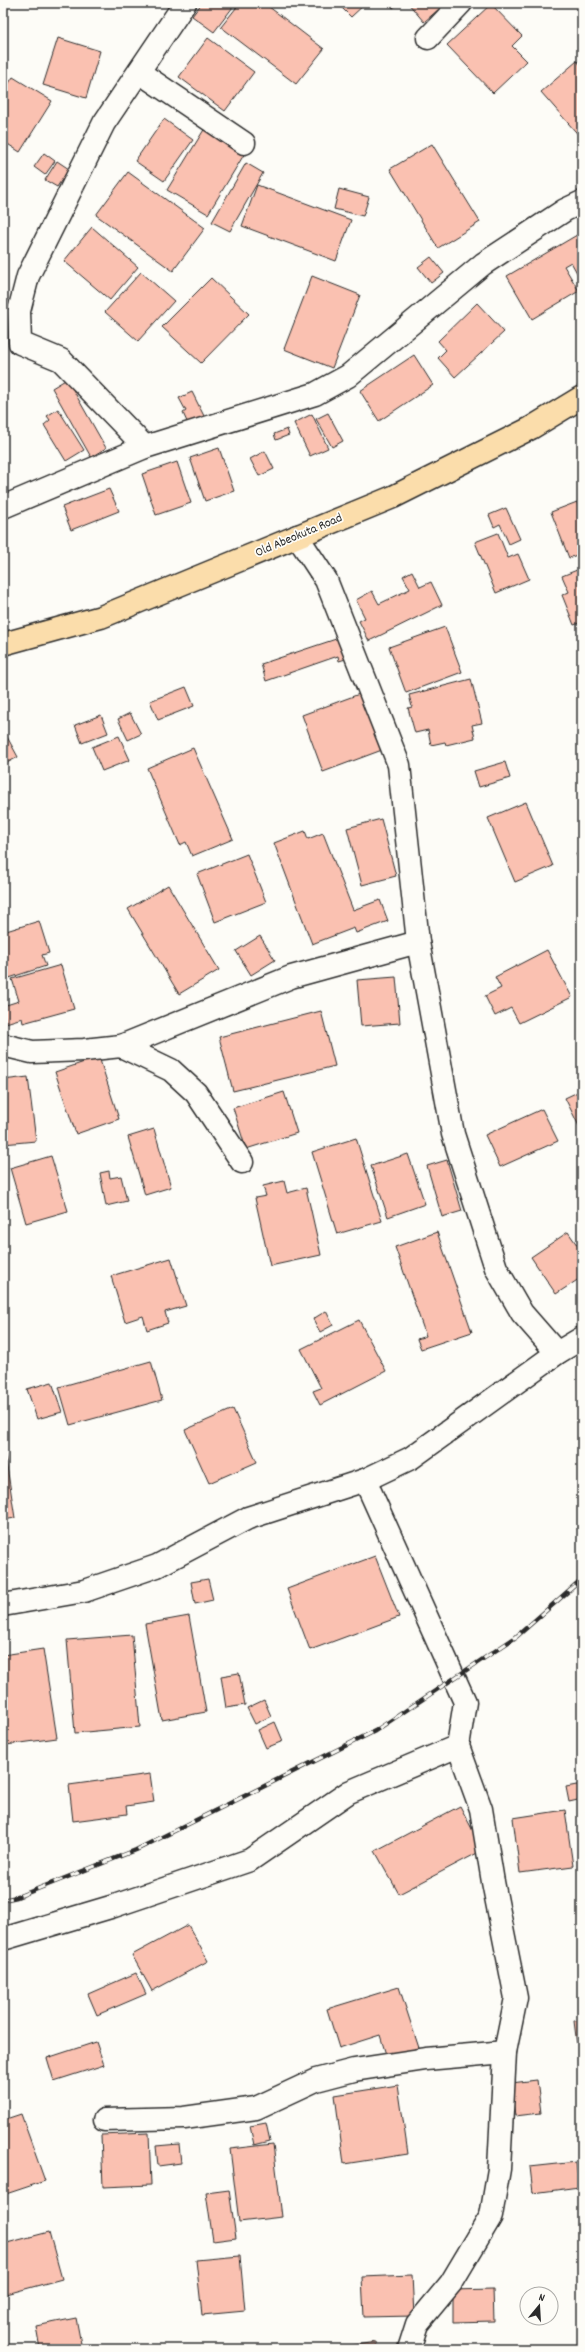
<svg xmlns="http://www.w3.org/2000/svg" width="585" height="2352" viewBox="0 0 585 2352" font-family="Dekko,sans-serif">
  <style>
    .building { fill: #fac1b1; stroke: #2b2b2b }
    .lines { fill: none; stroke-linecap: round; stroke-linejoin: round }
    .minor-casing { stroke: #2b2b2b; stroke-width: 25 }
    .trunk-casing { stroke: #2b2b2b; stroke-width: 25 }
    .minor { stroke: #fdfcf7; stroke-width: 22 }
    .trunk { stroke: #fbddab; stroke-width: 22 }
    .rail-casing { stroke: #2b2b2b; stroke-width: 4.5 }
    .rail { stroke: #fdfcf7; stroke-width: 3; stroke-dasharray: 9; stroke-linecap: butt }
    .labels { text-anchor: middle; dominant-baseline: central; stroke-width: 3.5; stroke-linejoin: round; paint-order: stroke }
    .street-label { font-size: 13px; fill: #2b2b2b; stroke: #fdfcf7 }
  </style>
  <rect width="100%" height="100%" fill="#fdfcf7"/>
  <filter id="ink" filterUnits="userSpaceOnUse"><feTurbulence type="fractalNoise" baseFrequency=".025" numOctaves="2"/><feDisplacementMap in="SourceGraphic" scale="8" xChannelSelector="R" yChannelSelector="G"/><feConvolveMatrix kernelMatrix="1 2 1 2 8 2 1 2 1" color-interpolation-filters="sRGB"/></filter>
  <g filter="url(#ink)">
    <g class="building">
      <path d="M202 3H236L214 32 192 16Z"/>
      <path d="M240 3H264L324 49 296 84 221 27Z"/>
      <path d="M337 3H366L351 17Z"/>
      <path d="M389 3H399L393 8Z"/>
      <path d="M408 3H446L424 22Z"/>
      <path d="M491 4 522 36 512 46 527 61 493 93 447 45Z"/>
      <path d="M58 38 100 51 86 98 43 85Z"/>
      <path d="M208 38 254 72 225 111 179 77Z"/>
      <path d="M577 61 582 67V139L541 92Z"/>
      <path d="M13 77 52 101 20 152 3 141V92Z"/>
      <path d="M164 119 193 140 164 181 135 161Z"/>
      <path d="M205 128 245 153 208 214 167 190Z"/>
      <path d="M432 144 480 222 438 248 390 169Z"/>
      <path d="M44 153 55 161 45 175 34 167Z"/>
      <path d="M57 161 69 169 57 187 45 180Z"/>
      <path d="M246 163 263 173 230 231 212 222Z"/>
      <path d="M128 172 205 228 173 271 96 215Z"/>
      <path d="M257 185 351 220 336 261 242 226Z"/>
      <path d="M339 189 369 197 363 216 334 209Z"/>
      <path d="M92 227 138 267 110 300 64 261Z"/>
      <path d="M582 232V282L571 262 564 266 579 291 532 319 507 276Z"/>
      <path d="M431 257 444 273 431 283 418 267Z"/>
      <path d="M141 272 174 301 138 341 105 312Z"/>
      <path d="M312 276 360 295 332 368 284 349Z"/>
      <path d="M211 278 249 314 201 363 162 327Z"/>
      <path d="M477 303 504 332 455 377 438 358 446 350 438 341Z"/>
      <path d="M414 355 433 385 379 421 360 391Z"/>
      <path d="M67 379 106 448 91 457 52 388Z"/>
      <path d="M192 392 204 416 188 424 183 413 186 411 179 398Z"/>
      <path d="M58 409 84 450 66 461 44 425 50 420 47 416Z"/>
      <path d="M328 413 343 441 332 447 316 419Z"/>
      <path d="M312 414 328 448 310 456 294 423Z"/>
      <path d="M287 429 289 435 276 440 274 434Z"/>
      <path d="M219 448 234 491 205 501 190 458Z"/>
      <path d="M265 451 274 469 259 476 250 459Z"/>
      <path d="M177 462 191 503 156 515 142 474Z"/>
      <path d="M109 489 119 511 71 530 62 507Z"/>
      <path d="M577 502 582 516V553L569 558 551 512Z"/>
      <path d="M506 508 520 539 509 544 500 524 494 527 489 515Z"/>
      <path d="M498 533 508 558 518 554 529 579 496 593 475 542Z"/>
      <path d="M582 568V622L574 625 562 595 569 592 562 576Z"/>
      <path d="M412 571 420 587 431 582 442 605 369 641 359 621 365 618 356 600 372 591 379 604 410 589 403 576Z"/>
      <path d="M445 627 462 672 406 693 389 647Z"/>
      <path d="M342 637 349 658 339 661 338 656 266 681 261 664Z"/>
      <path d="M471 679 482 723 472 725 475 738 446 745 445 742 431 745 428 730 415 733 408 708 412 707 409 695Z"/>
      <path d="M186 687 194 706 158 720 150 701Z"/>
      <path d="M362 693 382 750 323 772 302 715Z"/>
      <path d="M130 713 141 734 128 740 118 719Z"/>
      <path d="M101 715 108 733 82 743 75 725Z"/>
      <path d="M6 735 18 757 3 765V736Z"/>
      <path d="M119 736 130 760 102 771 92 747Z"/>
      <path d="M193 748 233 839 192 856 186 842 180 845 147 768Z"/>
      <path d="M505 762 510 778 479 787 474 771Z"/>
      <path d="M526 802 553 866 515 882 488 818Z"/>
      <path d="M381 819 396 876 362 885 347 828Z"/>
      <path d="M305 831 308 839 323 833 353 910 380 900 388 921 356 933 354 928 312 944 274 843Z"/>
      <path d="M582 851V866L576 854Z"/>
      <path d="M247 854 266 902 215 922 197 874Z"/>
      <path d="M168 885 219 970 179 994 128 909Z"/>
      <path d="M39 921 49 953 42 955 46 966 3 980V932Z"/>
      <path d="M260 936 275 960 251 975 236 951Z"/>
      <path d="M547 950 572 997 519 1023 511 1008 495 1016 485 996 501 988 495 977Z"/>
      <path d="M61 965 74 1009 23 1023 22 1018 6 1023 3 1006 19 1001 12 979Z"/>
      <path d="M396 977 400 1023 361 1026 357 980Z"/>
      <path d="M321 1011 335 1066 233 1091 219 1037Z"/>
      <path d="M99 1057 119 1119 76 1134 55 1072Z"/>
      <path d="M28 1077 36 1141 3 1144V1080Z"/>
      <path d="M582 1090V1125L579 1126 565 1098Z"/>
      <path d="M284 1092 297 1133 246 1149 233 1108Z"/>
      <path d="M542 1109 558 1141 500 1167 485 1135Z"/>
      <path d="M154 1129 171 1187 145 1195 128 1137Z"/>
      <path d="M356 1138 382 1221 337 1234 312 1152Z"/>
      <path d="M408 1154 425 1204 388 1217 371 1166Z"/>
      <path d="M51 1156 68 1211 26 1223 10 1168Z"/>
      <path d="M447 1160 462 1211 442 1217 427 1166Z"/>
      <path d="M109 1171 110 1178 121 1176 127 1201 106 1206 100 1173Z"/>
      <path d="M284 1181 287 1193 306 1188 321 1255 270 1266 255 1198 266 1196 263 1186Z"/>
      <path d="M437 1232 472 1332 421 1349 417 1339 426 1336 395 1247Z"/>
      <path d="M568 1232 582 1252V1277L556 1294 531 1257Z"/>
      <path d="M171 1258 186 1306 165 1312 168 1323 147 1330 143 1316 125 1322 111 1276Z"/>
      <path d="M326 1311 333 1325 320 1332 313 1319Z"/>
      <path d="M359 1320 386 1371 320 1405 313 1391 321 1388 301 1349Z"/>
      <path d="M151 1361 162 1400 70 1425 59 1387Z"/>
      <path d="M52 1382 62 1412 37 1419 27 1389Z"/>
      <path d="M233 1409 257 1462 209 1483 185 1430Z"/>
      <path d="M3 1441 15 1518 3 1520Z"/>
      <path d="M375 1556 399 1617 310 1650 287 1589Z"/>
      <path d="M208 1579 213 1600 195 1604 191 1582Z"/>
      <path d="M189 1616 206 1712 162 1720 145 1624Z"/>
      <path d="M132 1635 140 1727 75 1733 67 1640Z"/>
      <path d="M43 1649 57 1738 6 1745 3 1725V1655Z"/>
      <path d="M239 1673 245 1705 226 1708 221 1676Z"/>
      <path d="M264 1700 271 1716 255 1724 247 1708Z"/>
      <path d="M275 1722 283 1741 266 1748 258 1730Z"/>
      <path d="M150 1774 154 1802 126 1806 127 1814 73 1821 69 1785Z"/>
      <path d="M582 1784V1799L569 1802 566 1787Z"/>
      <path d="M460 1806 483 1850 399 1894 375 1851Z"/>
      <path d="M565 1810 573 1866 520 1873 513 1818Z"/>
      <path d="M188 1925 208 1961 152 1991 132 1955Z"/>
      <path d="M136 1973 146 1994 97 2015 88 1994Z"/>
      <path d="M399 1987 419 2048 387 2058 380 2035 339 2048 327 2009Z"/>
      <path d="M582 2020V2061H579L574 2021Z"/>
      <path d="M96 2042 104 2065 54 2081 47 2058Z"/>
      <path d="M537 2080 541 2113 515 2116 511 2083Z"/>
      <path d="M398 2085 408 2154 344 2164 335 2095Z"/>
      <path d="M21 2114 45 2181 3 2195V2120Z"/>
      <path d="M266 2123 270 2141 254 2145 250 2126Z"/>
      <path d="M149 2133 151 2185 103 2187 101 2135Z"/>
      <path d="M179 2144 181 2163 158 2166 156 2146Z"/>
      <path d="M273 2144 282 2217 239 2222 230 2149Z"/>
      <path d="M576 2162 579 2187 533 2193 530 2167Z"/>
      <path d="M229 2190 236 2238 213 2241 206 2193Z"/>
      <path d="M49 2232 62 2279 3 2295V2244Z"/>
      <path d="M240 2256 245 2311 202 2315 196 2260Z"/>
      <path d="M412 2275 414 2316 364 2317 362 2277Z"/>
      <path d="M493 2289 494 2321 453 2322V2290Z"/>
      <path d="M76 2318 82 2349H40L36 2326Z"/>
      <path d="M376 2342 377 2349H329Z"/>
    </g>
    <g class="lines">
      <g class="minor-casing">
        <g id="minor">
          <path d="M428 38 461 3"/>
          <path d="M139 72 244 143"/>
          <path d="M145 447 61 360 20 343 19 311 28 276 104 123 185 3"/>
          <path d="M3 507 145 447 315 394 348 376 483 264 565 210 582 202"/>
          <path d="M297 536 326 580 399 765 418 942 453 1134 496 1268 522 1313 557 1353"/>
          <path d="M3 1045 32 1052 84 1050 121 1046 171 1070 196 1093 242 1162"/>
          <path d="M121 1046 291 977 418 942"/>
          <path d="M365 1480 465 1702 458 1746 481 1809 493 1882 516 1998 505 2052 499 2169 491 2216 451 2283 417 2324 409 2349"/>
          <path d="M3 1605 84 1591 157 1566 248 1518 365 1480 411 1458 557 1353 582 1338"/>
          <path d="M3 1939 114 1906 250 1860 349 1792 458 1746"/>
          <path d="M104 2120 184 2118 256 2108 316 2080 354 2070 426 2059 505 2052"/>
        </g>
      </g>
      <g class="trunk-casing">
        <path id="trunk" d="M3 644 101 617 393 497 531 428 582 397"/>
      </g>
      <use href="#minor" class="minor"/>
      <use href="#trunk" class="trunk"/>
      <g class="rail-casing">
        <path id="rail" d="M3 1900 17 1897 136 1850 375 1731 516 1637 582 1579"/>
      </g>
      <use href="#rail" class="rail"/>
    </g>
  </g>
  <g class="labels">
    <g class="street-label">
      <text transform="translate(299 536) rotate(-23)">Old Abeokuta Road</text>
    </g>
  </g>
  <rect width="585" height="2352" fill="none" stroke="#fdfcf7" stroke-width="16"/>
  <rect x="8" y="8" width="569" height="2336" fill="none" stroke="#2b2b2b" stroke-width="1.5" filter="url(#ink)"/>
  <g transform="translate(539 2306) rotate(18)"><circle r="19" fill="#fdfcf7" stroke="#a9a8a5"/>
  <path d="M0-3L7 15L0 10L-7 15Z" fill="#2b2b2b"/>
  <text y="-6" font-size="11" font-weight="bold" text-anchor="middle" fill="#2b2b2b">N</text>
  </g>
</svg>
